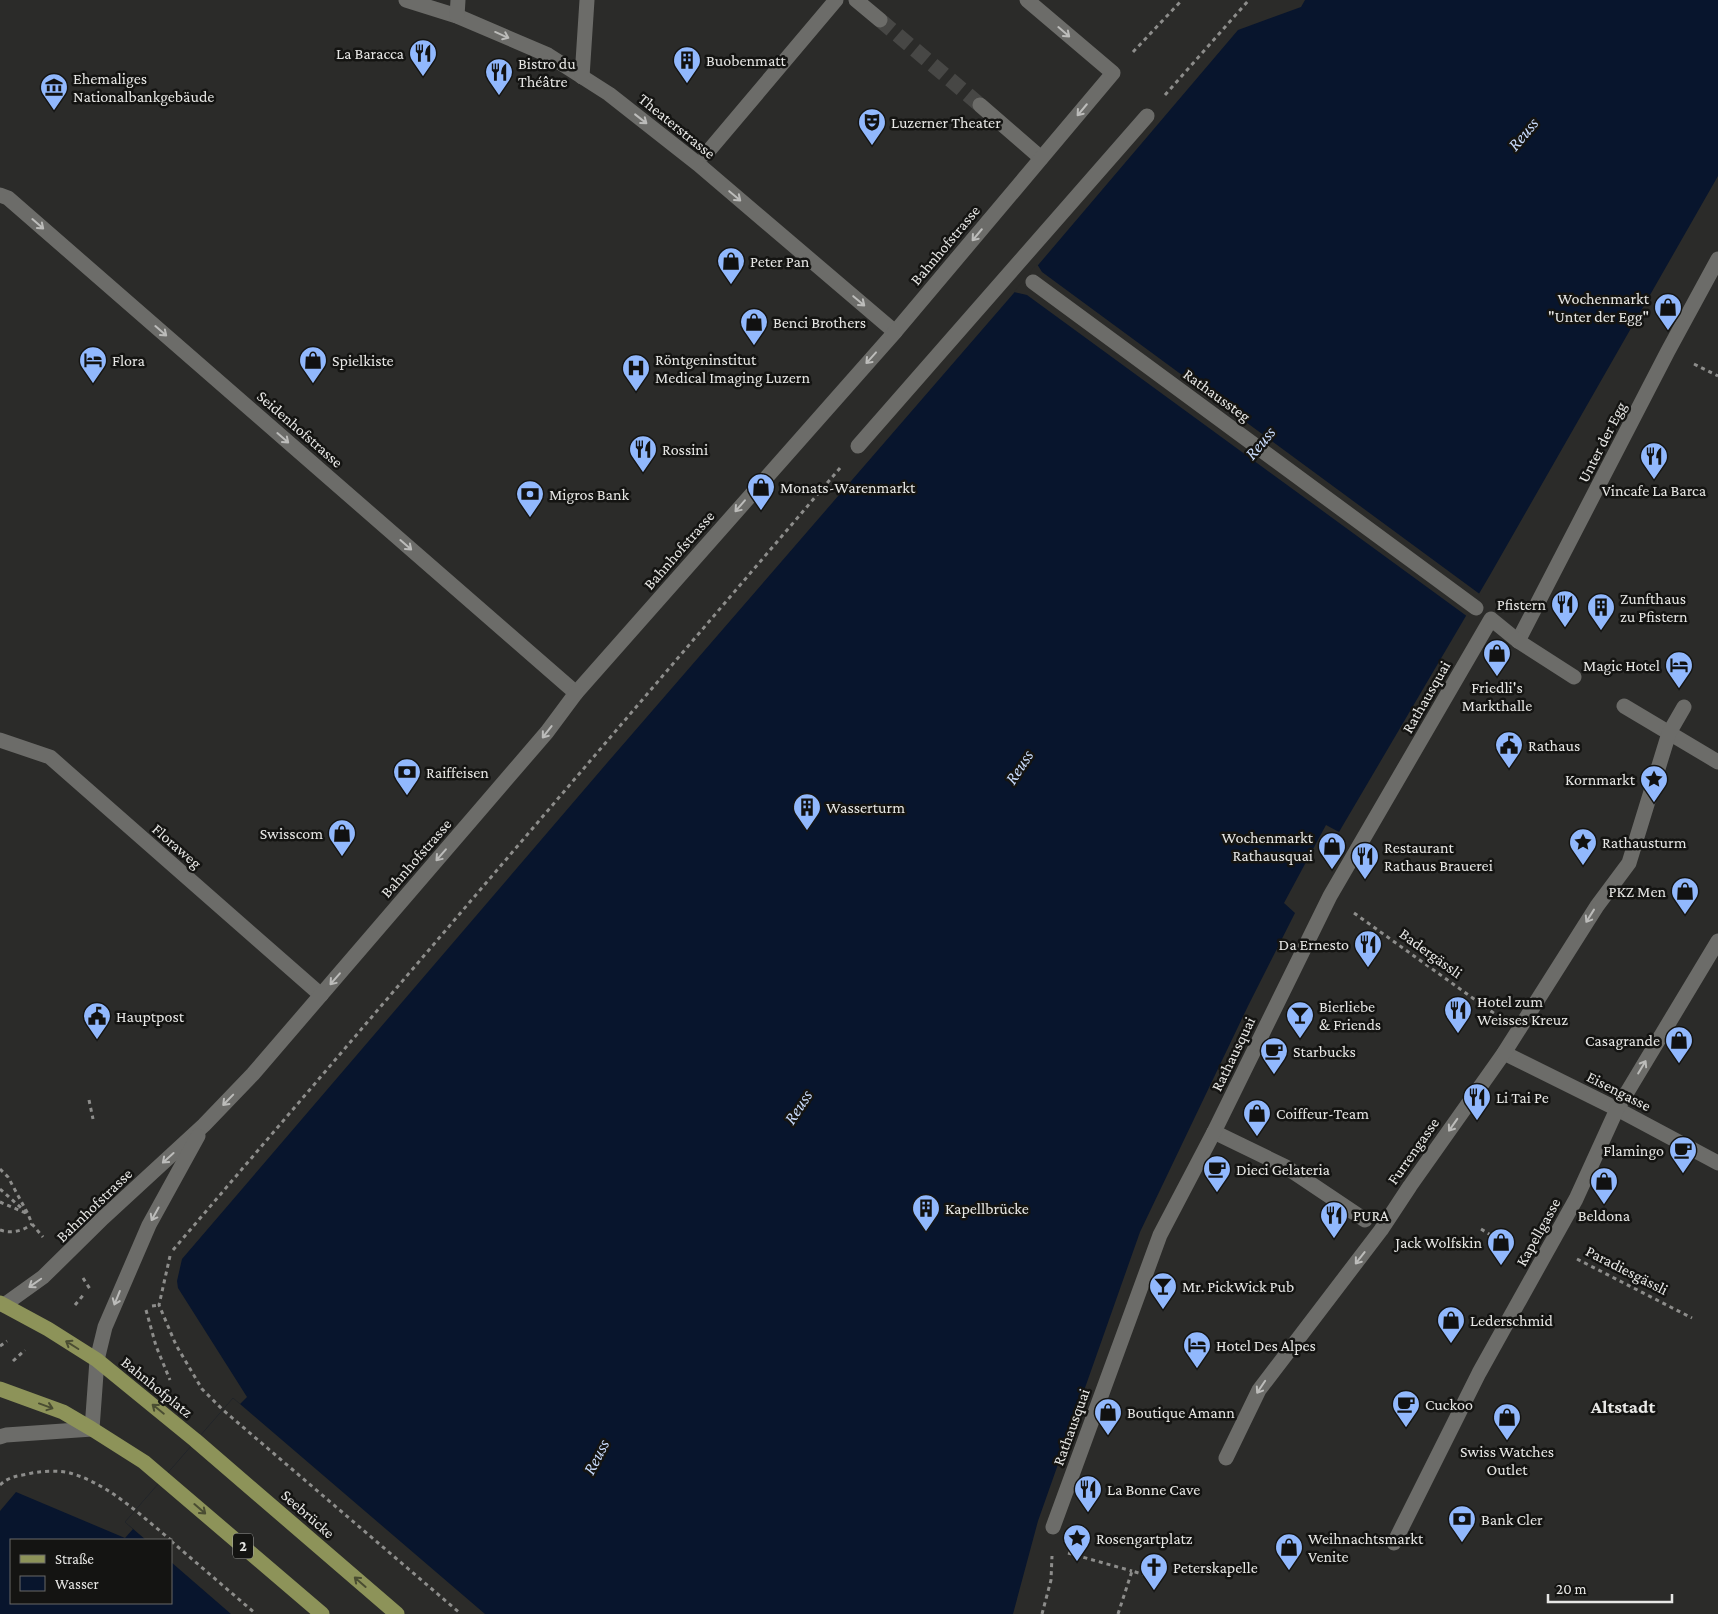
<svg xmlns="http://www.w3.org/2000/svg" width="1718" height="1614" viewBox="0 0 1718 1614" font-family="'Crimson Pro',serif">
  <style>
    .water { fill: #08152d; fill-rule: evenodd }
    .pier { fill: #2b2b29 }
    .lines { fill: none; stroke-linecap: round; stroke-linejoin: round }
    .minor-tunnel { stroke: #474745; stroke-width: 15; stroke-dasharray: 15 8; stroke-linecap: butt }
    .path { stroke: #8d8d8b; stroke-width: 3; stroke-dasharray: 4 4; stroke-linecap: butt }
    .minor { stroke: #6c6c69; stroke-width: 15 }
    .major { stroke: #8d9359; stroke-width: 15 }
    .oneway { stroke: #bcbcba }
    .oneway2 { stroke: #4a4d32 }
    .labels { text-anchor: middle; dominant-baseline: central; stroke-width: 5; stroke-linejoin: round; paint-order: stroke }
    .shield { fill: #141412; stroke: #a8a8a6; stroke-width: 1 }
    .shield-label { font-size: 15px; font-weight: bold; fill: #e7e7e5 }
    .poi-label { font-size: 16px; fill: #e7e7e5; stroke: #141412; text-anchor: start }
    .street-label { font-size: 16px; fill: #e7e7e5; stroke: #141412 }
    .water-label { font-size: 18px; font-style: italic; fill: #c9dbfb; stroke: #141412 }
    .quarter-label { font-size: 19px; font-weight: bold; fill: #e7e7e5; stroke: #141412 }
  </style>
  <rect width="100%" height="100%" fill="#2b2b29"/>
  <path class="water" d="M1305 0H1718V176L1490 575 1339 832 1326 825 1284 903 1295 913 1248 1006 1140 1232 1038 1521 1013 1614H0V1511L16 1492 125 1538 133 1529 125 1522 233 1398 240 1404 247 1397 178 1288 177 1281 182 1259 607 763 1039 264 1238 30 1301 7ZM11 1540H171V1603H11Z"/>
  <g class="pier">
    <path d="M1037 264 1042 272 1481 595 1468 617 1027 295 1014 292Z"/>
    <path d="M233 1398 485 1614H231L171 1562V1540H146L125 1522Z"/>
  </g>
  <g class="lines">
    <path class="minor-tunnel" d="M880 20 980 105"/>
    <g class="path">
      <path d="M1133 52 1182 0"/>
      <path d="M1165 95 1249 0"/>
      <path d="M1694 364 1718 376"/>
      <path d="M1354 913 1495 1014"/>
      <path d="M89 1100 93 1119"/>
      <path d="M0 1169 8 1177 28 1214 0 1202"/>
      <path d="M0 1189 28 1214 32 1224 43 1237"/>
      <path d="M1481 1229 1515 1250"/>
      <path d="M0 1230C11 1234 23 1231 32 1224"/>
      <path d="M173 1250 840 468"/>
      <path d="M170 1256 159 1305 176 1345 202 1389 223 1410 461 1614"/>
      <path d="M1577 1259 1692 1318"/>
      <path d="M83 1278 90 1289"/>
      <path d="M75 1305 85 1293"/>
      <path d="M152 1306 159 1305"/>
      <path d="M146 1310 156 1346 170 1380"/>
      <path d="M0 1346 7 1341"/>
      <path d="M13 1361 25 1350"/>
      <path d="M0 1485C8 1477 17 1476 28 1474 38 1471 60 1470 70 1473 109 1484 140 1515 171 1540"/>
      <path d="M171 1541 256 1614"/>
      <path d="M1068 1553 1132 1571"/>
      <path d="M1042 1614 1051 1580 1052 1556"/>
      <path d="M1118 1614 1132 1571 1152 1577"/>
    </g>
    <g class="minor">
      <path d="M406 0 457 16 548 55 609 94 698 164 895 332"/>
      <path d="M856 0 880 20"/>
      <path d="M457 16 458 0"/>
      <path d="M582 77 587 0"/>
      <path d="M980 105 1041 158"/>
      <path d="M706 154 836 0"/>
      <path d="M0 195 8 198 576 693"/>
      <path d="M1033 282 1476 608"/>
      <path d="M858 446 1147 116"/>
      <path d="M1518 641 1668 351 1718 259"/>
      <path d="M1624 706 1718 762"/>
      <path d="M0 740 50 757 321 995"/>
      <path d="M1504 1053 1617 1109 1718 1163"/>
      <path d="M1214 1132 1286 1167 1365 1220"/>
      <path d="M4 1305 43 1277 103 1218 204 1125 253 1074 547 732 576 693 895 332 1113 73 1027 0"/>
      <path d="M0 1437 6 1435 92 1429 97 1360 105 1327 149 1225 198 1136"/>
      <path d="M1226 1458 1259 1390 1381 1230 1410 1186 1504 1053 1597 906 1629 863 1669 733 1684 707"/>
      <path d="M1053 1527 1160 1235 1214 1132 1330 896 1491 619 1518 641 1574 677"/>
      <path d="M1394 1543 1479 1373 1576 1199 1617 1109 1718 941"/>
    </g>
    <g class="major">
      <path d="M0 1303 48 1329 97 1360 195 1440 397 1614"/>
      <path d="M0 1389 63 1412 92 1429 144 1462 322 1614"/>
    </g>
  </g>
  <defs><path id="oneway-shaft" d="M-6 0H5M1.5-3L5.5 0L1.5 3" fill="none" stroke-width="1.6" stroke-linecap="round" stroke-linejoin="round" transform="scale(1.25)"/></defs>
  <g class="oneway">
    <use href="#oneway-shaft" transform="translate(1064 32) rotate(41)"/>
    <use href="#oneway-shaft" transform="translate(502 35) rotate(24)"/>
    <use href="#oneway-shaft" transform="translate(1082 110) rotate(130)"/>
    <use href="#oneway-shaft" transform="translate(641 119) rotate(38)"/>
    <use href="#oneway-shaft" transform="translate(735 196) rotate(40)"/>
    <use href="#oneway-shaft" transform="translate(38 224) rotate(41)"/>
    <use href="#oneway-shaft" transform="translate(977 235) rotate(130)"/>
    <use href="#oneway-shaft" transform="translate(859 301) rotate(40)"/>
    <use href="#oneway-shaft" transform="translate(161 331) rotate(41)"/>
    <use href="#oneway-shaft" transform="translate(871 358) rotate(132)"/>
    <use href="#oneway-shaft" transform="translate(283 438) rotate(41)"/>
    <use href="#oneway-shaft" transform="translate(740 506) rotate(131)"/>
    <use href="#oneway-shaft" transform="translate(406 545) rotate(41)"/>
    <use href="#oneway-shaft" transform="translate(547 732) rotate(128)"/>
    <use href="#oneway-shaft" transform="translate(441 855) rotate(131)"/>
    <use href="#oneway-shaft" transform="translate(1590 916) rotate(122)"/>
    <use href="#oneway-shaft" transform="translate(335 979) rotate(131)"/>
    <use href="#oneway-shaft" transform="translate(1642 1067) rotate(-59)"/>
    <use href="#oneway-shaft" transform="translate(228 1100) rotate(134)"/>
    <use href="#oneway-shaft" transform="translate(1453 1125) rotate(125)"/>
    <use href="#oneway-shaft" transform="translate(168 1158) rotate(138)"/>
    <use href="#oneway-shaft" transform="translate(155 1214) rotate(119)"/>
    <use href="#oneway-shaft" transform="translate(1360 1258) rotate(128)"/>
    <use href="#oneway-shaft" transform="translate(35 1283) rotate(145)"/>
    <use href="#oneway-shaft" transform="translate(117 1298) rotate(112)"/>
    <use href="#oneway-shaft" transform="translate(1261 1387) rotate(124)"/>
  </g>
  <g class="oneway2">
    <use href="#oneway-shaft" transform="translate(72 1345) rotate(-148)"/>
    <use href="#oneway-shaft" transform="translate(46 1406) rotate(20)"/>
    <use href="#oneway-shaft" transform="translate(158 1409) rotate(-141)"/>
    <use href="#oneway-shaft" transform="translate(200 1509) rotate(41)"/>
    <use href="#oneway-shaft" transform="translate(360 1582) rotate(-139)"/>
  </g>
  <defs>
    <g id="restaurant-pin" transform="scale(1.4375)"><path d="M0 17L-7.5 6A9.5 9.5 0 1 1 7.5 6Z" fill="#91b8fd" stroke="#141412"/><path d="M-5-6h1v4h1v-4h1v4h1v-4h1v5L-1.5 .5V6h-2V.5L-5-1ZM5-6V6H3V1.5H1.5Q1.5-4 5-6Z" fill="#111"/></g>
    <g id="building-pin" transform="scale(1.4375)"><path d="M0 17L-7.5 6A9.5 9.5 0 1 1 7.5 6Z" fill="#91b8fd" stroke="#141412"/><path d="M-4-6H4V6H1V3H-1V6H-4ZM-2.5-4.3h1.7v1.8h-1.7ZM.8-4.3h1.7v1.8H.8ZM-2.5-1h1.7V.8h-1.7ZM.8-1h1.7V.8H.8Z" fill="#111"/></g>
    <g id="museum-pin" transform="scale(1.4375)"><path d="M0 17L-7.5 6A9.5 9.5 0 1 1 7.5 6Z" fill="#91b8fd" stroke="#141412"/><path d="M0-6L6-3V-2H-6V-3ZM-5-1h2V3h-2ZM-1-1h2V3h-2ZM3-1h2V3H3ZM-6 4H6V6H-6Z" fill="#111"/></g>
    <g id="theatre-pin" transform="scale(1.4375)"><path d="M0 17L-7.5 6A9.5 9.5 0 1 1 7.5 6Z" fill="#91b8fd" stroke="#141412"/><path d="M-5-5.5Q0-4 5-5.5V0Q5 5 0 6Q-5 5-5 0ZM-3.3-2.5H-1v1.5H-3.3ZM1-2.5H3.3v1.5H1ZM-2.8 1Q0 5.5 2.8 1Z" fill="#111"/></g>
    <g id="shop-pin" transform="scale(1.4375)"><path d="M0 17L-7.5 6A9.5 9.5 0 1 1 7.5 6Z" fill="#91b8fd" stroke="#141412"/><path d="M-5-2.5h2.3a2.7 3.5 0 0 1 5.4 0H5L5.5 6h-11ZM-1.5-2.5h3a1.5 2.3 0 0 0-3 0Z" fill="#111"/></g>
    <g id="hotel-pin" transform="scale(1.4375)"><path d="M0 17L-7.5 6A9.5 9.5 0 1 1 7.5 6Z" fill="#91b8fd" stroke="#141412"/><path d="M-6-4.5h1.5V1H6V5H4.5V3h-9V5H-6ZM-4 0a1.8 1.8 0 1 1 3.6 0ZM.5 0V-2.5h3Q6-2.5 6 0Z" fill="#111"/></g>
    <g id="hospital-pin" transform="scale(1.4375)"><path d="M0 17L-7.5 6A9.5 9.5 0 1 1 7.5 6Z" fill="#91b8fd" stroke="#141412"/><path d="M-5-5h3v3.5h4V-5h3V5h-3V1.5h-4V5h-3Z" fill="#111"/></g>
    <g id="bank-pin" transform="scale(1.4375)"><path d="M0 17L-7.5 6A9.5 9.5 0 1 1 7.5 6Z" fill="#91b8fd" stroke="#141412"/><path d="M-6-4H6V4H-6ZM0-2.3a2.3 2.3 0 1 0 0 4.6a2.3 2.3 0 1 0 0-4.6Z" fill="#111"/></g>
    <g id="civic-pin" transform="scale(1.4375)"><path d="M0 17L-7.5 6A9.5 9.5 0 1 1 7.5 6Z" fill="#91b8fd" stroke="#141412"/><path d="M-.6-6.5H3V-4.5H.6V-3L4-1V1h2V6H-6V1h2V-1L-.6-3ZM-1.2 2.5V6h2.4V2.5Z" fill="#111"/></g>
    <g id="sight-pin" transform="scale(1.4375)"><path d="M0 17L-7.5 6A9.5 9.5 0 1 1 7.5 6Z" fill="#91b8fd" stroke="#141412"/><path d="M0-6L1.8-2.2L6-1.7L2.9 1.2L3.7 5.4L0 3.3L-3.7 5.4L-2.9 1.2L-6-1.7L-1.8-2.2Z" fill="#111"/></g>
    <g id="bar-pin" transform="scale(1.4375)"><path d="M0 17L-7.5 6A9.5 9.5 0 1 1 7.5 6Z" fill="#91b8fd" stroke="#141412"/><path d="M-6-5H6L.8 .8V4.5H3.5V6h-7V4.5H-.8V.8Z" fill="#111"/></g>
    <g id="cafe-pin" transform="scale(1.4375)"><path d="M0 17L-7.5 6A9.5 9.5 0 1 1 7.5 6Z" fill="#91b8fd" stroke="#141412"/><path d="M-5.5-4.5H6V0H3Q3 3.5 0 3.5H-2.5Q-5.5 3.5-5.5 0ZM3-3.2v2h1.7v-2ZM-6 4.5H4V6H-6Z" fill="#111"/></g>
    <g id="church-pin" transform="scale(1.4375)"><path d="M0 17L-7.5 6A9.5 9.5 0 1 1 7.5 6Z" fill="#91b8fd" stroke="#141412"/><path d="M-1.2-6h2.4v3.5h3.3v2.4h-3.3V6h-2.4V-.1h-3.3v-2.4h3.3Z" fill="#111"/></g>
  </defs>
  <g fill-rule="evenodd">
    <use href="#restaurant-pin" x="423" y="53"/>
    <use href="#building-pin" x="687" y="60"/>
    <use href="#restaurant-pin" x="499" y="72"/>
    <use href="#museum-pin" x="54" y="87"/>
    <use href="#theatre-pin" x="872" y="122"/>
    <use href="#shop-pin" x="731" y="261"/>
    <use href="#shop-pin" x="1668" y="307"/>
    <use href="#shop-pin" x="754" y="322"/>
    <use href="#hotel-pin" x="93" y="360"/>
    <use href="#shop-pin" x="313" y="360"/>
    <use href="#hospital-pin" x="636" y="368"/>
    <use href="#restaurant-pin" x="643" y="449"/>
    <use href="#restaurant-pin" x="1654" y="456"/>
    <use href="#shop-pin" x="761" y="487"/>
    <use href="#bank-pin" x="530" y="494"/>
    <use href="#restaurant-pin" x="1565" y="604"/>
    <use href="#building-pin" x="1601" y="607"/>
    <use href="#shop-pin" x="1497" y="653"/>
    <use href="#hotel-pin" x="1679" y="665"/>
    <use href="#civic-pin" x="1509" y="745"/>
    <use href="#bank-pin" x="407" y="772"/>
    <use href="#sight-pin" x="1654" y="779"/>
    <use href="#building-pin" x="807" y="807"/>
    <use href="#shop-pin" x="342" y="833"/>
    <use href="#sight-pin" x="1583" y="842"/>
    <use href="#shop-pin" x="1332" y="846"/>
    <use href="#restaurant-pin" x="1365" y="856"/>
    <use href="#shop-pin" x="1685" y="891"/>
    <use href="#restaurant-pin" x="1368" y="944"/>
    <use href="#restaurant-pin" x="1458" y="1010"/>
    <use href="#bar-pin" x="1300" y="1015"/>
    <use href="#civic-pin" x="97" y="1016"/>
    <use href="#shop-pin" x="1679" y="1040"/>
    <use href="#cafe-pin" x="1274" y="1051"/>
    <use href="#restaurant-pin" x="1477" y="1097"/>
    <use href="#shop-pin" x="1257" y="1113"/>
    <use href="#cafe-pin" x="1683" y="1150"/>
    <use href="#cafe-pin" x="1217" y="1169"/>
    <use href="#shop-pin" x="1604" y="1181"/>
    <use href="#building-pin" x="926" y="1208"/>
    <use href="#restaurant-pin" x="1334" y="1215"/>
    <use href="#shop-pin" x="1501" y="1242"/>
    <use href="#bar-pin" x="1163" y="1286"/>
    <use href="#shop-pin" x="1451" y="1320"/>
    <use href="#hotel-pin" x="1197" y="1345"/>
    <use href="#cafe-pin" x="1406" y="1404"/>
    <use href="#shop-pin" x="1108" y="1412"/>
    <use href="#shop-pin" x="1507" y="1417"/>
    <use href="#restaurant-pin" x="1088" y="1489"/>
    <use href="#bank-pin" x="1462" y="1519"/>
    <use href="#sight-pin" x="1077" y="1538"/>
    <use href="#shop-pin" x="1289" y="1547"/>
    <use href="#church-pin" x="1154" y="1567"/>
  </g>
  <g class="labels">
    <rect class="shield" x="233" y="1533.5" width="20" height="25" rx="4"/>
    <g class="shield-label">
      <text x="243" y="1546">2</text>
    </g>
    <g class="poi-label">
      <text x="404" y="53" text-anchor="end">La Baracca</text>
      <text x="706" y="60">Buobenmatt</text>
      <text x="518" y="63">Bistro du<tspan x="518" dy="18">Théâtre</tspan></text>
      <text x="73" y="78">Ehemaliges<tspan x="73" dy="18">Nationalbankgebäude</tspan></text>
      <text x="891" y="122">Luzerner Theater</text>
      <text x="750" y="261">Peter Pan</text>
      <text x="1649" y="298" text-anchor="end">Wochenmarkt<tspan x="1649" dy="18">"Unter der Egg"</tspan></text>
      <text x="773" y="322">Benci Brothers</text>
      <text x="655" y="359">Röntgeninstitut<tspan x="655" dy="18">Medical Imaging Luzern</tspan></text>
      <text x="112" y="360">Flora</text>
      <text x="332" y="360">Spielkiste</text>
      <text x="662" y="449">Rossini</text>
      <text x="780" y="487">Monats-Warenmarkt</text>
      <text x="1654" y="490" text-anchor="middle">Vincafe La Barca</text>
      <text x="549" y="494">Migros Bank</text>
      <text x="1620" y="598">Zunfthaus<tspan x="1620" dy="18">zu Pfistern</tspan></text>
      <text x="1546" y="604" text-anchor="end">Pfistern</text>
      <text x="1660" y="665" text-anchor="end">Magic Hotel</text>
      <text x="1497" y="687" text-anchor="middle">Friedli's<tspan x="1497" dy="18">Markthalle</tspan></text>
      <text x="1528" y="745">Rathaus</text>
      <text x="426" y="772">Raiffeisen</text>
      <text x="1635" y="779" text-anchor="end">Kornmarkt</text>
      <text x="826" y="807">Wasserturm</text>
      <text x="323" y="833" text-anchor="end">Swisscom</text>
      <text x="1313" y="837" text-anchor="end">Wochenmarkt<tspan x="1313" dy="18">Rathausquai</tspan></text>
      <text x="1602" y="842">Rathausturm</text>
      <text x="1384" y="847">Restaurant<tspan x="1384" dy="18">Rathaus Brauerei</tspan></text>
      <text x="1666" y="891" text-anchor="end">PKZ Men</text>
      <text x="1349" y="944" text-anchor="end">Da Ernesto</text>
      <text x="1477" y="1001">Hotel zum<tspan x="1477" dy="18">Weisses Kreuz</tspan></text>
      <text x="1319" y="1006">Bierliebe<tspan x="1319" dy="18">&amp; Friends</tspan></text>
      <text x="116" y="1016">Hauptpost</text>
      <text x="1660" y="1040" text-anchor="end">Casagrande</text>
      <text x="1293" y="1051">Starbucks</text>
      <text x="1496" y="1097">Li Tai Pe</text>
      <text x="1276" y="1113">Coiffeur-Team</text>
      <text x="1664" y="1150" text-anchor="end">Flamingo</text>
      <text x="1236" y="1169">Dieci Gelateria</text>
      <text x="945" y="1208">Kapellbrücke</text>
      <text x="1353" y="1215">PURA</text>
      <text x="1604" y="1215" text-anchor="middle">Beldona</text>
      <text x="1482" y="1242" text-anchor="end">Jack Wolfskin</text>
      <text x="1182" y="1286">Mr. PickWick Pub</text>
      <text x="1470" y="1320">Lederschmid</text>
      <text x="1216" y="1345">Hotel Des Alpes</text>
      <text x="1425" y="1404">Cuckoo</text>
      <text x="1127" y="1412">Boutique Amann</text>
      <text x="1507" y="1451" text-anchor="middle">Swiss Watches<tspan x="1507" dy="18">Outlet</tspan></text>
      <text x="1107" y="1489">La Bonne Cave</text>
      <text x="1481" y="1519">Bank Cler</text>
      <text x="1096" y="1538">Rosengartplatz</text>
      <text x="1308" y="1538">Weihnachtsmarkt<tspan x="1308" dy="18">Venite</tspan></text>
      <text x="1173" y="1567">Peterskapelle</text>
    </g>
    <g class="street-label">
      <text transform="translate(677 126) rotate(39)">Theaterstrasse</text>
      <text transform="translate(945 245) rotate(-50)">Bahnhofstrasse</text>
      <text transform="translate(1217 395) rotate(36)">Rathaussteg</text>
      <text transform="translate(300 429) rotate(41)">Seidenhofstrasse</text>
      <text transform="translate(1602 442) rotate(-63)">Unter der Egg</text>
      <text transform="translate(679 550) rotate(-49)">Bahnhofstrasse</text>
      <text transform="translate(1426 697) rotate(-60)">Rathausquai</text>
      <text transform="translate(177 846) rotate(41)">Floraweg</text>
      <text transform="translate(416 858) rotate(-49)">Bahnhofstrasse</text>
      <text transform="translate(1431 953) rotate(36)">Badergässli</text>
      <text transform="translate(1233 1054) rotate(-64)">Rathausquai</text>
      <text transform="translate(1619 1091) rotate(27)">Eisengasse</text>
      <text transform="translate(1413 1151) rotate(-55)">Furrengasse</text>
      <text transform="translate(94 1205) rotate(-44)">Bahnhofstrasse</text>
      <text transform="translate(1538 1232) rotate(-61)">Kapellgasse</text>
      <text transform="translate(1627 1270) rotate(27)">Paradiesgässli</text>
      <text transform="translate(157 1387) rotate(39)">Bahnhofplatz</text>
      <text transform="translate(1071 1427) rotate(-70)">Rathausquai</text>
      <text transform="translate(308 1514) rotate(41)">Seebrücke</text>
    </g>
    <g class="water-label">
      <text transform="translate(1523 134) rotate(-50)">Reuss</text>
      <text transform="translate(1260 443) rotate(-50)">Reuss</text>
      <text transform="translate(1019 767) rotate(-57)">Reuss</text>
      <text transform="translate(798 1107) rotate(-57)">Reuss</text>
      <text transform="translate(596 1457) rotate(-63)">Reuss</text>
    </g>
    <g class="quarter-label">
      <text x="1623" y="1406">Altstadt</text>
    </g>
  </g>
  <rect x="10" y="1539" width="162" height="65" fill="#141412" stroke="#686866"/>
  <rect x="20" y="1555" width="25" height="8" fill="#8d9359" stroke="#686866"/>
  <text x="55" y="1564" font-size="15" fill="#e7e7e5">Straße</text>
  <rect x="20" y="1576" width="25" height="15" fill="#08152d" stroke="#686866"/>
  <text x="55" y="1589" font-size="15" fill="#e7e7e5">Wasser</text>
  <path d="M1548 1594v8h124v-8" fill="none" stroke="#e7e7e5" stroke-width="2.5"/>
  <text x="1556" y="1594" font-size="15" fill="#e7e7e5" stroke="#141412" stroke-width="4" paint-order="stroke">20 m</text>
</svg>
